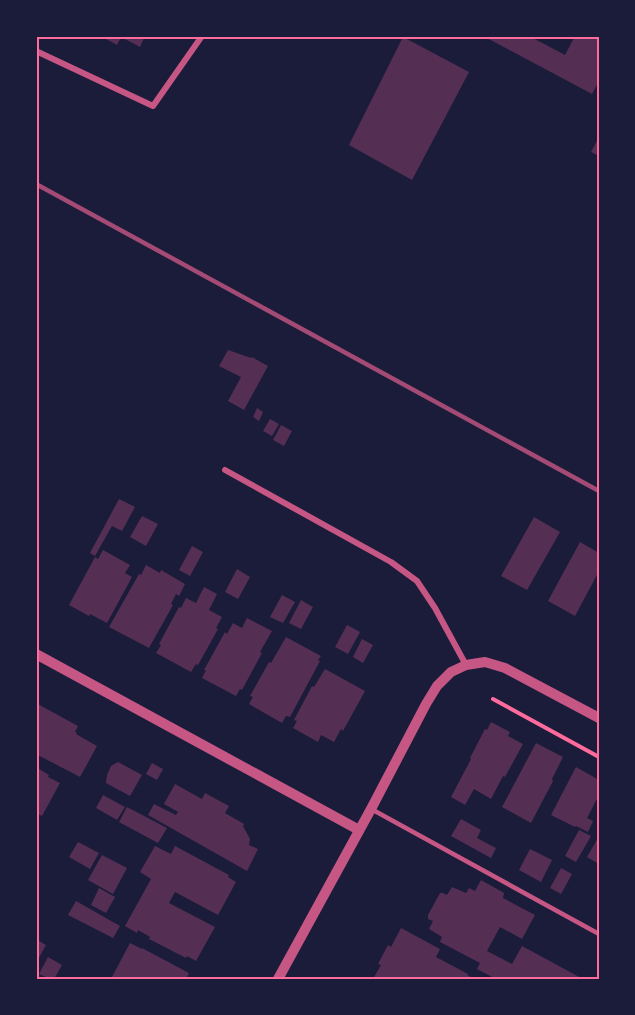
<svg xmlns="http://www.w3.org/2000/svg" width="635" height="1015" viewBox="0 0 635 1015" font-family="'Asap Condensed',sans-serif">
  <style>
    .building { fill: #542f53 }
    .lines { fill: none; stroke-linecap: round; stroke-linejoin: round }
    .path { stroke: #ff6b9d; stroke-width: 4 }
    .service { stroke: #c65784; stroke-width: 4.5 }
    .minor { stroke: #c65784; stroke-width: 6 }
    .tertiary { stroke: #c65784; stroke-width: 10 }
    .rail { stroke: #a44b75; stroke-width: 4.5 }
    .neatline { fill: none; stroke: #ff6b9d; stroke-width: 2 }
  </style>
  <rect width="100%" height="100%" fill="#1b1b3a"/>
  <g class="building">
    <path d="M101 36H145L140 47 121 37 117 45Z"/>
    <path d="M483 36H529L565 55 575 36H599V81L592 94Z"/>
    <path d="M403 37 469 72 412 180 349 145Z"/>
    <path d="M599 137V156L591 152Z"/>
    <path d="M228 350 251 358 252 357 268 366 244 410 228 401 241 377 219 366Z"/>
    <path d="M257 408 263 412 259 421 253 417Z"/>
    <path d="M270 419 279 424 272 436 263 431Z"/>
    <path d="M281 425 292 431 284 446 273 440Z"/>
    <path d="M119 499 135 507 122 531 112 526 95 556 90 553Z"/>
    <path d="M142 516 158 524 146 546 130 537Z"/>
    <path d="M534 517 560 532 527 590 501 576Z"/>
    <path d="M580 542 599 553V571L575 616 548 601Z"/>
    <path d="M192 546 203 552 190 576 179 570Z"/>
    <path d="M103 550 130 565 125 573 132 577 107 623 90 614 89 616 69 605 95 557 98 559Z"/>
    <path d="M146 565 160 573 161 570 185 584 179 596 176 594 171 604 173 605 149 648 109 627 139 574 141 575Z"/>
    <path d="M237 569 250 577 238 599 225 592Z"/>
    <path d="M204 587 217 594 209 610 222 617 216 628 218 629 198 665 196 664 191 672 156 653 161 645 159 644 179 607 181 608 186 598 196 603Z"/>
    <path d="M282 595 295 602 283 623 270 617Z"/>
    <path d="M301 600 313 607 301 629 289 623Z"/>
    <path d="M247 618 272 631 260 652 262 653 242 690 240 689 236 696 202 678 206 670H204L225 632 227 634 233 623 242 628Z"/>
    <path d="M347 625 360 632 348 654 335 647Z"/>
    <path d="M286 637 321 656 318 660 320 661 290 717 286 716 282 723 249 704 253 697 250 696 269 662 271 663Z"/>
    <path d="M362 639 373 645 363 663 353 657Z"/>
    <path d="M325 669 365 691 343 731 341 729 334 742 321 735 318 742 293 728 297 721 294 720 312 686 314 687Z"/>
    <path d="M36 703 78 726 75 732 77 733 76 734 97 746 80 777 36 754Z"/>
    <path d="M491 722 510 732 508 736 523 744 505 777 503 776 491 799 474 789 465 805 451 797 471 759 470 758 485 729 487 730Z"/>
    <path d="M536 743 563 757 552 779 553 781 531 823 502 807Z"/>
    <path d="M118 762 142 775 130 796 106 783 107 775 111 766Z"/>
    <path d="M152 763 163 769 157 780 146 774Z"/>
    <path d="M36 767 49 775 48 777 60 783 42 816 36 813Z"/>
    <path d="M576 767 599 780V795L587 818 593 821 588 832 576 826 575 827 551 815Z"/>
    <path d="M175 784 202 799 205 793 229 806 225 813 244 824 243 826 250 839 249 845 258 849 247 871 148 815 154 804 176 815 178 812 164 804Z"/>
    <path d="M103 795 125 807 117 820 96 808Z"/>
    <path d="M127 807 167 828 158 843 119 822Z"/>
    <path d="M461 819 481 830 477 838 496 848 491 858 451 836Z"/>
    <path d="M579 830 591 836 576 862 565 856Z"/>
    <path d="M599 836V864L587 857Z"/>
    <path d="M78 842 99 853 90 869 69 857Z"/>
    <path d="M155 846 171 854 175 846 229 875 228 877 236 882 218 915 175 892 169 903 215 927 196 961 187 956 186 958 149 939 150 937 138 930 137 933 125 926 151 879 140 872Z"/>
    <path d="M530 849 552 860 541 882 519 870Z"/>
    <path d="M102 855 127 868 113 894 88 880Z"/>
    <path d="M561 868 572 874 561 894 550 888Z"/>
    <path d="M481 880 504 893 503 898 535 915 522 939 500 927 487 951 512 964 522 946 583 979H496L477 969 480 963 440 942 442 937 429 929 433 921 428 919V915L440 893H443L447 895 452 887 466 893 469 888 475 891Z"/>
    <path d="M99 888 115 897 106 913 91 905Z"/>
    <path d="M76 901 120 926 113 938 68 915Z"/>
    <path d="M401 928 440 949 436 957 468 974 467 975 475 979H373L381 965 378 964 388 945 391 947Z"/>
    <path d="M36 939 46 945 36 963Z"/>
    <path d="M130 943 142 949V948L189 973 186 979H116L112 977Z"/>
    <path d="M48 957 62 965 54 979H50L39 974Z"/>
  </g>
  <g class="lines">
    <path class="path" d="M493 699 599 757"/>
    <path class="service" d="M373 810 599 934"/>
    <g class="minor">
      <path d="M36 51 153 106 202 36"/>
      <path d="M225 470 391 562 417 581 435 608 466 665"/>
    </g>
    <g class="tertiary">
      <path d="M36 654 359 830"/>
      <path d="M278 979 371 809 426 704 437 686 451 672 466 665 485 662 505 668 599 718"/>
    </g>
    <path class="rail" d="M36 184 599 491"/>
  </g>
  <rect width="635" height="1015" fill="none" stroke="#1b1b3a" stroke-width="75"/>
  <rect x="38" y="38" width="560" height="940" class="neatline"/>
</svg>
